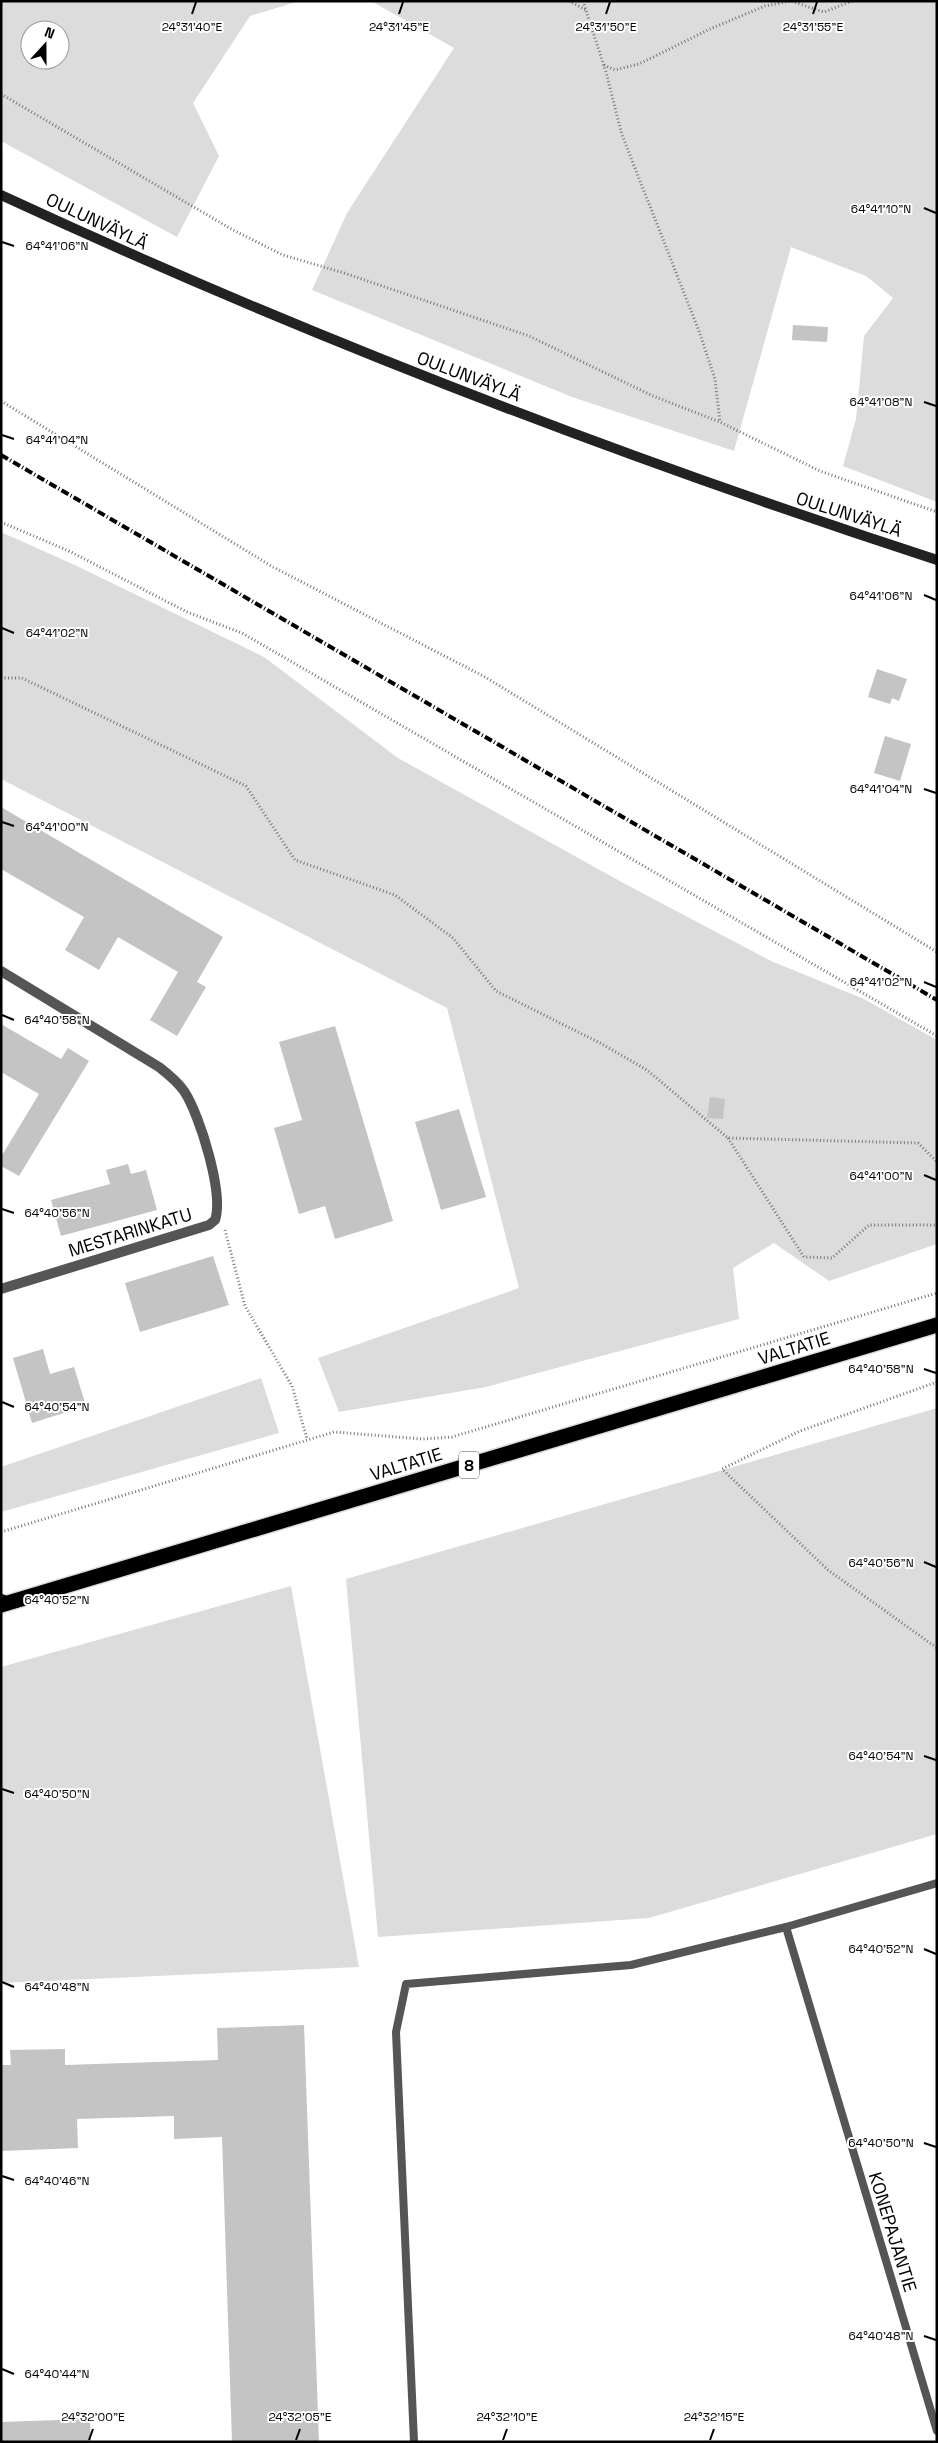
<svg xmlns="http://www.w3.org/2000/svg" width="938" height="2443" viewBox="0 0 938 2443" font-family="'Space Grotesk',sans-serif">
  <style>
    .green { fill: #dcdcdc; fill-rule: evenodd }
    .building { fill: #c4c4c4 }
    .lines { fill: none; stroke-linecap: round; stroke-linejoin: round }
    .highway-casing { stroke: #dbdbdb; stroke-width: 18 }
    .path { stroke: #777; stroke-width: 3; stroke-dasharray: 1 2.5; stroke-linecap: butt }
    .lane { stroke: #555; stroke-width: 8 }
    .street { stroke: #555; stroke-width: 10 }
    .secondary { stroke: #222; stroke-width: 10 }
    .highway { stroke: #000; stroke-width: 15 }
    .rail { stroke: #000; stroke-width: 4; stroke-dasharray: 8 2.5 1 2.5; stroke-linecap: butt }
    .ticks { fill: none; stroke: #000; stroke-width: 2 }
    .labels { text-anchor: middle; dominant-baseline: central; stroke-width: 4; stroke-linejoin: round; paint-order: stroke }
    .shield { fill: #fff; stroke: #4c4c4c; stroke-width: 1 }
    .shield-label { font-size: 16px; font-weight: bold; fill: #000 }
    .street-label { font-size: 18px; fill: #000; stroke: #fff }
    .ticks-label { font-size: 12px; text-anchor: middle; fill: #000; stroke: #fff; stroke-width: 4; stroke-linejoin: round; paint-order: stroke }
  </style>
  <rect width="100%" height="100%" fill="#fff"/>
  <g class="green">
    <path d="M1 1H300L250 16 193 103 219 156 177 237 1 141ZM30 30H60V60H30Z"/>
    <path d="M371 1H937V502L843 466 856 419 864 336 893 298 866 276 791 247 734 451 572 397 312 290 347 213 454 48Z"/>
    <path d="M1 532 79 567 264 657 398 758 627 885 771 961 864 999 937 1040V1244L829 1281 774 1243 733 1268 739 1319 486 1387 339 1412 318 1358 519 1288 447 1008 1 779Z"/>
    <path d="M261 1378 279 1433 1 1512V1467Z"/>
    <path d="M937 1408V1834L649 1918 378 1937 346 1579Z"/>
    <path d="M291 1586 359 1967 1 1983V1667Z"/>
  </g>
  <g class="building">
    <path d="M793 325 828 327 827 342 792 340Z"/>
    <path d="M877 669 907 679 899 701 892 698 890 704 868 697Z"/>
    <path d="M885 736 911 744 900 781 874 773Z"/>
    <path d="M1 807 223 937 197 982 206 987 177 1036 150 1020 178 972 118 937 99 970 65 950 84 917 1 869Z"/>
    <path d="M1 1024 61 1059 68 1048 89 1061 19 1176 1 1166V1157L39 1094 1 1072Z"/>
    <path d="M335 1026 393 1221 335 1239 325 1206 299 1214 274 1128 302 1120 279 1042Z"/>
    <path d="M710 1097 725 1099 723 1119 707 1118Z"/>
    <path d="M459 1109 486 1197 441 1210 415 1122Z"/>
    <path d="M128 1164 131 1174 146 1170 157 1210 61 1236 51 1200 110 1184 106 1170Z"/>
    <path d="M213 1256 229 1305 140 1332 125 1283Z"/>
    <path d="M43 1349 50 1374 74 1367 86 1406 32 1423 13 1358Z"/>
    <path d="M304 2025 319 2442H232L222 2137 174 2139V2116L77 2119 78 2148 1 2151V2065H11L10 2050 65 2049V2065L218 2060 217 2028Z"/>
    <path d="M90 2419 91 2442H1V2422Z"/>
  </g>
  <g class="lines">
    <g class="highway-casing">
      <path id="highway" d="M1 1605 937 1325"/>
    </g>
    <g class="path">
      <path d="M569 1 586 10"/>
      <path d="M583 1 606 72 622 135 699 331 715 379 720 422"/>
      <path d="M604 65 615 70 639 64 710 29 765 6 791 1 824 12 852 1"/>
      <path d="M1 94 233 230 283 255 344 273 529 336 653 396 720 422 820 471 937 512"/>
      <path d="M1 401 273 567 485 677 937 952"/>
      <path d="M1 522 71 552 187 612 242 633 937 1036"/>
      <path d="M1 678H22L246 786 295 860 395 895 453 938 496 991 602 1044 647 1070 728 1138 918 1143 937 1162"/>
      <path d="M728 1138 804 1257 832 1258 869 1225H937"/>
      <path d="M225 1230 245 1306 292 1386 307 1439"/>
      <path d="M937 1382 800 1431 722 1469 828 1570 937 1648"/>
      <path d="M1 1532 334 1432 422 1439 452 1437 937 1293"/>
    </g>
    <g class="lane">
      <path d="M786 1927 937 2431"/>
      <path d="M414 2442 396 2032 406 1984 631 1965 786 1927 937 1883"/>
    </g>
    <path class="street" d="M1 971 159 1067C168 1074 177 1081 184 1091 200 1115 224 1194 215 1220L209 1225 1 1289"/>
    <path class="secondary" d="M1 195C305 336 618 456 937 560"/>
    <use href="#highway" class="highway"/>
    <path class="rail" d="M1 455 937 1000"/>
  </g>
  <path class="ticks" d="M192 14 196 2M399 14 403 2M606 14 610 2M813 14 817 2M924 208 936 213M2 242 14 246M924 402 936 406M2 435 14 439M924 595 936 600M2 628 14 633M924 789 936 793M2 822 14 826M924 982 936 987M2 1015 14 1020M924 1175 936 1180M2 1209 14 1213M924 1369 936 1373M2 1402 14 1407M924 1562 936 1567M2 1595 14 1600M924 1756 936 1760M2 1789 14 1793M924 1949 936 1954M2 1982 14 1987M924 2143 936 2147M2 2176 14 2180M924 2336 936 2340M2 2369 14 2374M89 2440 93 2429M296 2440 300 2429M503 2440 507 2429M710 2440 714 2429"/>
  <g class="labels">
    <rect class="shield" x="459" y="1451.5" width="20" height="27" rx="4"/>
    <g class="shield-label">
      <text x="469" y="1465">8</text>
    </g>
    <g class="street-label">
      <text transform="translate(97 221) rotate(25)">OULUNVÄYLÄ</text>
      <text transform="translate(469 376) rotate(21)">OULUNVÄYLÄ</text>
      <text transform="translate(849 514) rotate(18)">OULUNVÄYLÄ</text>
      <text transform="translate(130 1232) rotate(-17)">MESTARINKATU</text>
      <text transform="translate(794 1348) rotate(-17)">VALTATIE</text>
      <text transform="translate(406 1464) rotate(-17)">VALTATIE</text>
      <text transform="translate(893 2232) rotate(73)">KONEPAJANTIE</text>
    </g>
  </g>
  <g class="ticks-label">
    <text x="606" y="31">24°31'50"E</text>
    <text x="192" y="31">24°31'40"E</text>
    <text x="399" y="31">24°31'45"E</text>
    <text x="813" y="31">24°31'55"E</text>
    <text x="881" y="213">64°41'10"N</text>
    <text x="57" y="250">64°41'06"N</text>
    <text x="881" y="406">64°41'08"N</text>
    <text x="57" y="444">64°41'04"N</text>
    <text x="881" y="600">64°41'06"N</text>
    <text x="57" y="637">64°41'02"N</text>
    <text x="881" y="793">64°41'04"N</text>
    <text x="57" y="831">64°41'00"N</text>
    <text x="881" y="986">64°41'02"N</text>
    <text x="57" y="1024">64°40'58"N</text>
    <text x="881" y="1180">64°41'00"N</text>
    <text x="57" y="1217">64°40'56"N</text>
    <text x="881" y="1373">64°40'58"N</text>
    <text x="57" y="1411">64°40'54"N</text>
    <text x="881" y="1567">64°40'56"N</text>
    <text x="57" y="1604">64°40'52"N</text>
    <text x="881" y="1760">64°40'54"N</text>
    <text x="57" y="1798">64°40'50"N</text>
    <text x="881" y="1953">64°40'52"N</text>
    <text x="57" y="1991">64°40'48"N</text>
    <text x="881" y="2147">64°40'50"N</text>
    <text x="57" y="2185">64°40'46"N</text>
    <text x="881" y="2340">64°40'48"N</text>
    <text x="57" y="2378">64°40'44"N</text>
    <text x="93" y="2421">24°32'00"E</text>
    <text x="300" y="2421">24°32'05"E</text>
    <text x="507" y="2421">24°32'10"E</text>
    <text x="714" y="2421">24°32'15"E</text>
  </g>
  <rect width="938" height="2443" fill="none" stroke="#000000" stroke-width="5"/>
  <g transform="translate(45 45) rotate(21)"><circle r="24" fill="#ffffff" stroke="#999999"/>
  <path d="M0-4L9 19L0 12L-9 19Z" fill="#000000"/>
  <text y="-8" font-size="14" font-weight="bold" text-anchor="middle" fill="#000000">N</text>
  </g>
</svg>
